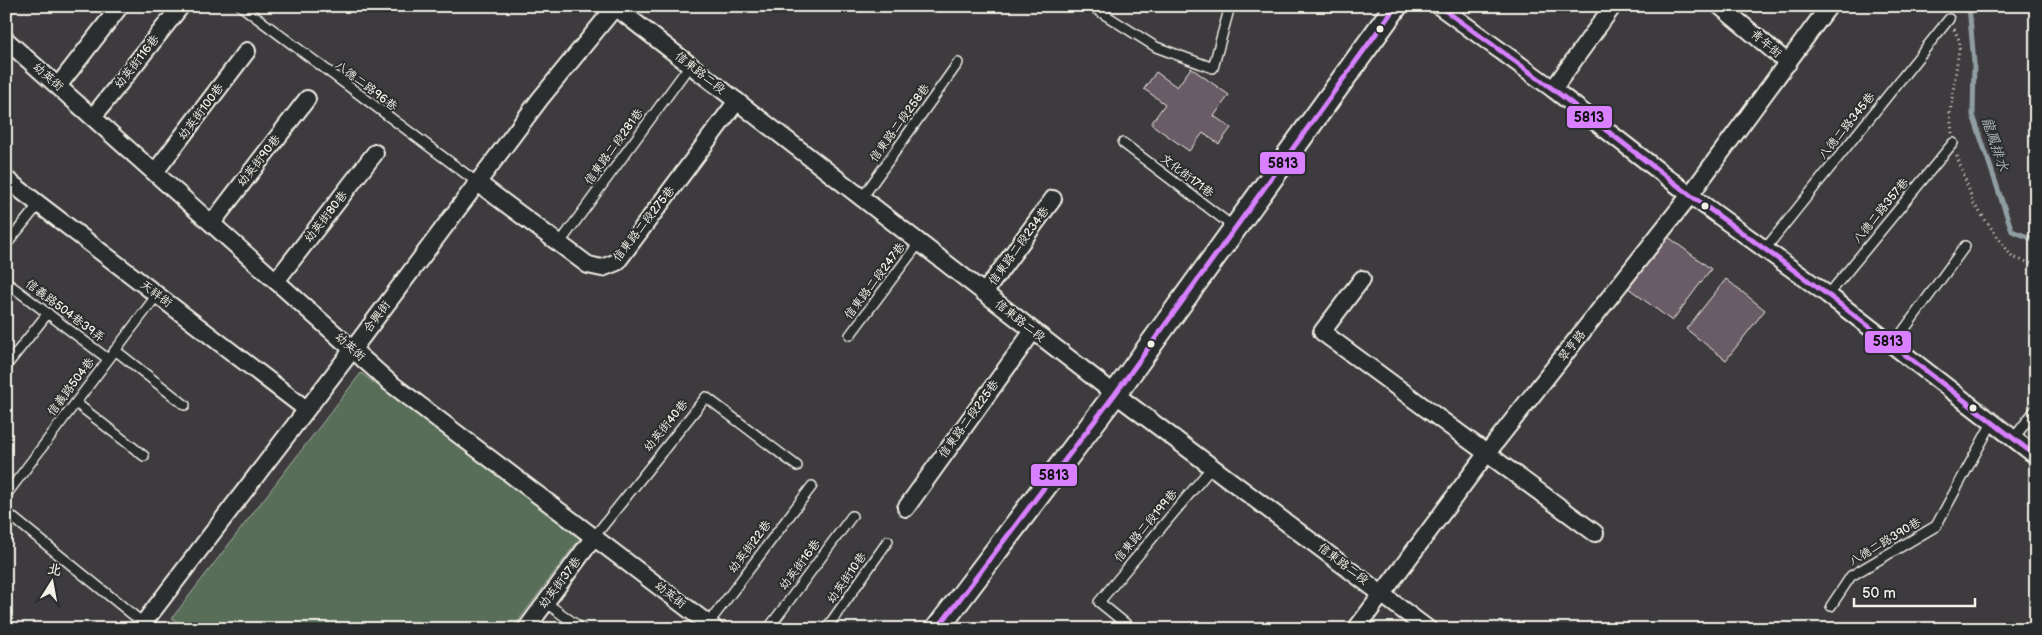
<svg xmlns="http://www.w3.org/2000/svg" width="2042" height="635" viewBox="0 0 2042 635" font-family="'Balsamiq Sans','LXGW WenKai TC',sans-serif">
  <style>
    .green { fill: #596e59; stroke: #a6b0a0 }
    .lines { fill: none; stroke-linecap: round; stroke-linejoin: round }
    .stream { stroke: #909ea2; stroke-width: 5 }
    .building { fill: #6b5b66; stroke: #f4f1e8 }
    .lane-casing { stroke: #f4f1e8; stroke-width: 12 }
    .street-casing { stroke: #f4f1e8; stroke-width: 20 }
    .secondary-casing { stroke: #f4f1e8; stroke-width: 26 }
    .path { stroke: #f4f1e8; stroke-width: 3; stroke-dasharray: 1 4; stroke-linecap: butt }
    .lane { stroke: #2a2d2e; stroke-width: 9 }
    .street { stroke: #2a2d2e; stroke-width: 16 }
    .secondary { stroke: #2a2d2e; stroke-width: 22 }
    .bus-1-casing { stroke: #2a2d2e; stroke-width: 9 }
    .bus-1 { stroke: #d880ff; stroke-width: 5 }
    .bus-dot { fill: #f4f1e8; stroke: #2a2d2e; stroke-width: 2 }
    .labels { text-anchor: middle; dominant-baseline: central; stroke-width: 4; stroke-linejoin: round; paint-order: stroke }
    .street-label { font-size: 12px; fill: #f4f1e8; stroke: #2a2d2e }
    .water-label { font-size: 14px; font-style: italic; fill: #b2b9b9; stroke: #2a2d2e }
    .line-badge { stroke: #2a2d2e; stroke-width: 2 }
    .pale-badge-label { font-size: 14px; text-anchor: middle; font-weight: bold; fill: #111 }
  </style>
  <rect width="100%" height="100%" fill="#3e3b3f"/>
  <filter id="ink" filterUnits="userSpaceOnUse"><feTurbulence type="fractalNoise" baseFrequency=".02" numOctaves="2"/><feDisplacementMap in="SourceGraphic" scale="10" xChannelSelector="R" yChannelSelector="G"/><feConvolveMatrix kernelMatrix="1 2 1 2 8 2 1 2 1" color-interpolation-filters="sRGB"/></filter>
  <g filter="url(#ink)">
    <path class="green" d="M361 373 580 538 512 629H187L172 618Z"/>
    <g class="lines">
      <path class="stream" d="M1969 6 1974 63 1973 115 2012 231 2036 240"/>
    </g>
    <g class="building">
      <path d="M1191 68 1229 95 1214 116 1231 128 1219 144 1203 133 1189 151 1151 124 1165 104 1144 89 1156 72 1177 87Z"/>
      <path d="M1667 236 1711 269 1672 321 1627 287Z"/>
      <path d="M1726 279 1765 310 1726 360 1686 329Z"/>
    </g>
    <g class="lines">
      <g class="lane-casing">
        <g id="lane">
          <path d="M241 6 478 183"/>
          <path d="M1091 6 1156 47 1213 68 1230 6"/>
          <path d="M1123 143 1235 228"/>
          <path d="M862 198 958 63"/>
          <path d="M559 244 690 65"/>
          <path d="M6 245 39 204"/>
          <path d="M1765 249 1949 19"/>
          <path d="M6 282 108 359"/>
          <path d="M1828 295 1953 143"/>
          <path d="M850 335 919 243"/>
          <path d="M1893 345 1965 246"/>
          <path d="M115 350 185 405"/>
          <path d="M6 366 48 313"/>
          <path d="M76 403 144 456"/>
          <path d="M2014 438 2036 409"/>
          <path d="M6 495 157 295"/>
          <path d="M6 512 143 623"/>
          <path d="M594 537 706 397 797 466"/>
          <path d="M545 602 582 629"/>
          <path d="M1831 606 1851 576 1936 526 1993 421"/>
          <path d="M708 624 812 486"/>
          <path d="M768 629 852 516"/>
          <path d="M826 629 888 541"/>
          <path d="M1130 629 1131 628 1099 602 1212 467"/>
        </g>
      </g>
      <g class="street-casing">
        <g id="street">
          <path d="M614 6 1115 394 1428 629"/>
          <path d="M1439 6 1553 89 1690 195 1828 295 2036 456"/>
          <path d="M1720 6 1788 63"/>
          <path d="M6 40 389 382 715 629"/>
          <path d="M58 86 120 6"/>
          <path d="M1553 89 1613 6"/>
          <path d="M93 117 181 6"/>
          <path d="M155 172 247 51"/>
          <path d="M6 179 306 409"/>
          <path d="M478 183 588 265 602 268 617 262 737 101"/>
          <path d="M212 223 307 99"/>
          <path d="M1362 279 1322 332 1595 533"/>
          <path d="M276 281 375 153"/>
          <path d="M984 293 1053 199"/>
          <path d="M906 508 1033 331"/>
          <path d="M139 629 353 349 540 99 616 6"/>
          <path d="M526 629 594 537"/>
          <path d="M1356 629 1487 453 1690 195 1829 6"/>
        </g>
      </g>
      <g class="secondary-casing">
        <path id="secondary" d="M937 629 1115 394 1396 6"/>
      </g>
      <g class="path">
        <path d="M1925 6 1941 11"/>
        <path d="M1952 133 1950 113 1960 42 1954 29"/>
        <path d="M1957 156 1974 204 2012 257 2036 265"/>
      </g>
      <use href="#lane" class="lane"/>
      <use href="#street" class="street"/>
      <use href="#secondary" class="secondary"/>
      <g class="bus-1-casing">
        <g id="bus-1">
          <path d="M1439 6 1553 89 1690 195 1828 295 2036 456"/>
          <path d="M937 629 1115 394 1396 6"/>
        </g>
      </g>
      <use href="#bus-1" class="bus-1"/>
    </g>
  </g>
  <g class="bus-dot">
    <circle cx="1380" cy="29" r="4.5"/>
    <circle cx="1705" cy="206" r="4.5"/>
    <circle cx="1151" cy="344" r="4.5"/>
    <circle cx="1973" cy="408" r="4.5"/>
  </g>
  <g class="labels">
    <g class="street-label">
      <text transform="translate(1766 44) rotate(40)">青年街</text>
      <text transform="translate(137 62) rotate(-52)">幼英街116巷</text>
      <text transform="translate(700 73) rotate(38)">信東路二段</text>
      <text transform="translate(48 77) rotate(41)">幼英街</text>
      <text transform="translate(366 86) rotate(37)">八德二路96巷</text>
      <text transform="translate(201 112) rotate(-53)">幼英街100巷</text>
      <text transform="translate(900 123) rotate(-54)">信東路二段258巷</text>
      <text transform="translate(1847 126) rotate(-51)">八德二路345巷</text>
      <text transform="translate(614 147) rotate(-54)">信東路二段281巷</text>
      <text transform="translate(259 161) rotate(-52)">幼英街90巷</text>
      <text transform="translate(1187 176) rotate(37)">文化街171巷</text>
      <text transform="translate(1881 211) rotate(-51)">八德二路357巷</text>
      <text transform="translate(326 217) rotate(-52)">幼英街80巷</text>
      <text transform="translate(644 224) rotate(-52)">信東路二段275巷</text>
      <text transform="translate(1019 246) rotate(-54)">信東路二段234巷</text>
      <text transform="translate(875 281) rotate(-53)">信東路二段247巷</text>
      <text transform="translate(156 294) rotate(37)">天祥街</text>
      <text transform="translate(65 311) rotate(37)">信義路504巷39弄</text>
      <text transform="translate(377 317) rotate(-53)">合興街</text>
      <text transform="translate(1020 321) rotate(38)">信東路二段</text>
      <text transform="translate(1572 346) rotate(-52)">翠亨路</text>
      <text transform="translate(350 347) rotate(42)">幼英街</text>
      <text transform="translate(71 387) rotate(-53)">信義路504巷</text>
      <text transform="translate(969 419) rotate(-54)">信東路二段225巷</text>
      <text transform="translate(666 426) rotate(-51)">幼英街40巷</text>
      <text transform="translate(1146 526) rotate(-50)">信東路二段199巷</text>
      <text transform="translate(1885 542) rotate(-31)">八德二路390巷</text>
      <text transform="translate(750 547) rotate(-53)">幼英街22巷</text>
      <text transform="translate(1343 564) rotate(37)">信東路二段</text>
      <text transform="translate(800 565) rotate(-53)">幼英街16巷</text>
      <text transform="translate(847 578) rotate(-55)">幼英街10巷</text>
      <text transform="translate(560 583) rotate(-53)">幼英街37巷</text>
      <text transform="translate(670 595) rotate(38)">幼英街</text>
    </g>
    <g class="water-label">
      <text transform="translate(1995 144) rotate(71)">龍鳳排水</text>
    </g>
  </g>
  <g class="line-badge">
    <rect x="1566" y="105" width="47" height="24" rx="5" fill="#d880ff"/>
    <rect x="1259" y="151" width="47" height="24" rx="5" fill="#d880ff"/>
    <rect x="1864" y="330" width="48" height="24" rx="5" fill="#d880ff"/>
    <rect x="1030" y="463" width="48" height="24" rx="5" fill="#d880ff"/>
  </g>
  <g class="pale-badge-label">
    <text x="1589" y="122">5813</text>
    <text x="1283" y="168">5813</text>
    <text x="1888" y="346">5813</text>
    <text x="1054" y="480">5813</text>
  </g>
  <rect width="2042" height="635" fill="none" stroke="#2a2d2e" stroke-width="25"/>
  <rect x="12" y="12" width="2017" height="610" fill="none" stroke="#f4f1e8" stroke-width="2" filter="url(#ink)"/>
  <g transform="translate(52 582) rotate(11)" stroke="#2a2d2e" stroke-width="4" paint-order="stroke">
  <path d="M0-4L9 19L0 12L-9 19Z" fill="#f4f1e8"/>
  <text y="-8" font-size="14" font-weight="bold" text-anchor="middle" fill="#f4f1e8">北</text>
  </g>
  <path d="M1854 598v8h121v-8" fill="none" stroke="#f4f1e8" stroke-width="2.5"/>
  <text x="1862" y="598" font-size="15" fill="#f4f1e8" stroke="#2a2d2e" stroke-width="4" paint-order="stroke">50 m</text>
</svg>
